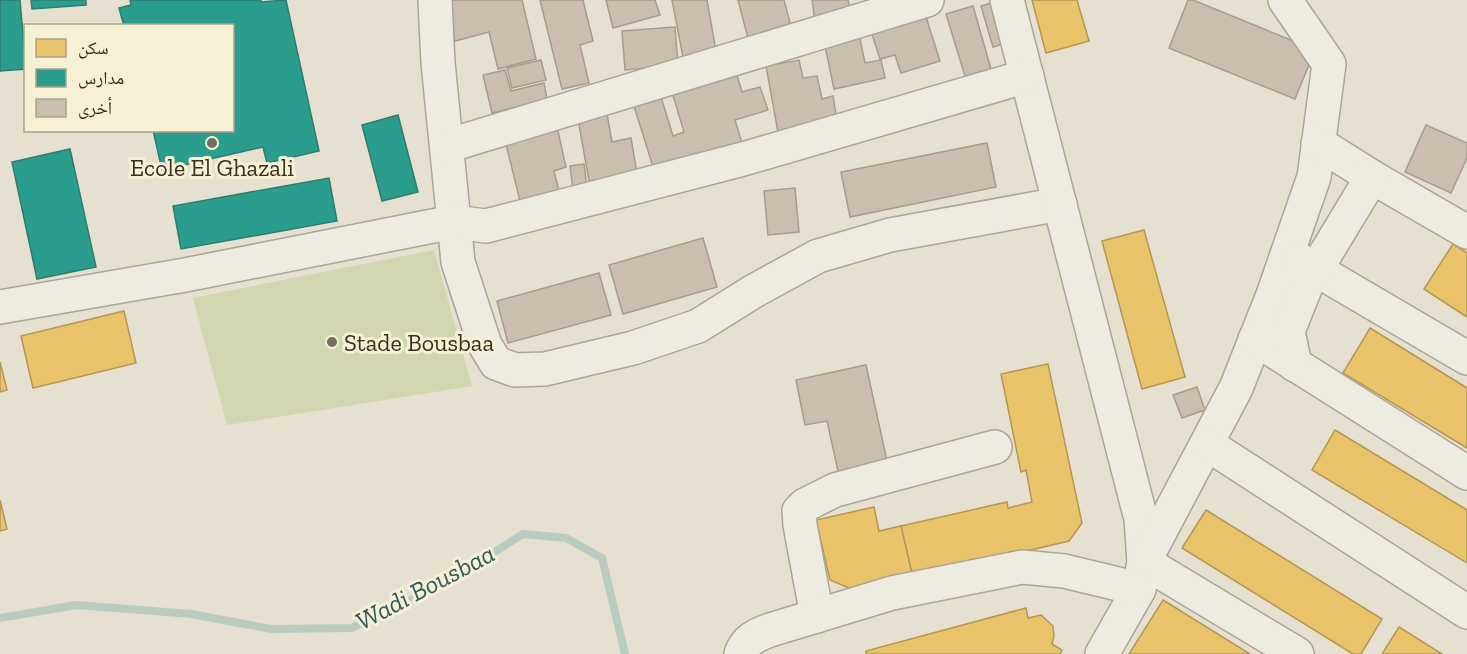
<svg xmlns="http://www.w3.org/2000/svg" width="1467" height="654" viewBox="0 0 1467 654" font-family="'Zilla Slab','Noto Naskh Arabic',serif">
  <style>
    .green { fill: #d2d6b1 }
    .homes { fill: #e9c46a; stroke: #b59754; stroke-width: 1.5 }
    .schools { fill: #2a9d8f; stroke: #2f7c6d; stroke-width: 1.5 }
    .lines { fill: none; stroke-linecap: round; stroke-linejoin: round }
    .stream { stroke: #baccc2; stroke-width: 8 }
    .building { fill: #cabfaf; stroke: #a69c8e; stroke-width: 1.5 }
    .minor-casing { stroke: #aba597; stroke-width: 36 }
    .minor { stroke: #eeebe1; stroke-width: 33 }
    .poi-dot { fill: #766c5d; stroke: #f6f0d5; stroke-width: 2 }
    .labels { text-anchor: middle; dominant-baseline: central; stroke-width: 6; stroke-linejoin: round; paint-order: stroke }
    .poi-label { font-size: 24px; fill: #3b2e1f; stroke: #f6f0d5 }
    .water-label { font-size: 26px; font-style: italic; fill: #2e5a5b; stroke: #f6f0d5 }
  </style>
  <rect width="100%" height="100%" fill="#e5e0cf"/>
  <path class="green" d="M434 250 472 386 227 425 193 298Z"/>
  <g class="homes">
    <path d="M1032 0H1077L1089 41 1046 53Z"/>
    <path d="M1144 230 1185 377 1142 389 1102 241Z"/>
    <path d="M1453 244 1467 253V317L1424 289Z"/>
    <path d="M124 311 136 363 33 388 21 336Z"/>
    <path d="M1370 328 1467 388V448L1343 373Z"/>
    <path d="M0 362 7 390 0 392Z"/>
    <path d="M1048 364 1082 523 1069 541 913 578 901 526 1007 502 1008 508 1032 502 1026 470 1021 472 1001 374Z"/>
    <path d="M1335 430 1467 510V563L1312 470Z"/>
    <path d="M0 500 7 529 0 531Z"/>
    <path d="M874 507 879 531 901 526 913 578 856 591 830 580 816 520Z"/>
    <path d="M1206 510 1382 619 1361 654H1353L1182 548Z"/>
    <path d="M1163 600 1250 654H1129Z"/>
    <path d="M1026 608 1028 618 1041 615 1053 626 1054 636 1052 644 1062 650 1060 654H866V651Z"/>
    <path d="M1399 627 1442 654H1382Z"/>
  </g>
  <g class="schools">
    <path d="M0 0H20L26 69 0 71Z"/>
    <path d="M31 0H86V5L32 9Z"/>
    <path d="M130 0H261V2L286 0 319 151 267 163 263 147 162 170 153 130H232V26H124L119 8 131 5Z"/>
    <path d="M398 115 418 192 382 201 362 125Z"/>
    <path d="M70 149 96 267 37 279 12 162Z"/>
    <path d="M329 178 337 221 181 249 173 206Z"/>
  </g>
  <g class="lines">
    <path class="stream" d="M0 618 76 605 191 614 271 629 352 628 446 583 523 534 566 538 602 558 625 654"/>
  </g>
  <g class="building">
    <path d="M444 0H522L536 59 498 69 489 32 455 41Z"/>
    <path d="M540 0H583L593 41 580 45 589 83 562 89Z"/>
    <path d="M606 0H655L660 15 613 28Z"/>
    <path d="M672 0H707L716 51 683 57Z"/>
    <path d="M738 0H784L792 30 749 42Z"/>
    <path d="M812 0H848L851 16 815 21Z"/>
    <path d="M1188 0H1193L1315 50 1295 99 1169 48Z"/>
    <path d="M994 2 1006 43 993 47 981 6Z"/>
    <path d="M973 6 991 69 965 76 946 14Z"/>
    <path d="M926 17 940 61 901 73 895 55 880 59 872 34Z"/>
    <path d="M675 27 678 65 625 70 622 31Z"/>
    <path d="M859 34 865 63 881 60 885 78 834 89 824 41Z"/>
    <path d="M541 60 546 80 512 88 507 68Z"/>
    <path d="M799 60 803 78 817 76 822 99 833 96 837 121 778 132 766 66Z"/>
    <path d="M505 70 511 91 544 83 547 99 492 113 483 75Z"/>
    <path d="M736 72 742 92 760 87 768 110 735 120 742 143 654 170 634 106 661 97 673 136 684 132 672 92Z"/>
    <path d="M607 114 612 142 631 138 637 173 589 181 578 119Z"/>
    <path d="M1426 125 1467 143V158L1451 193 1405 172Z"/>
    <path d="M557 127 566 167 554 171 560 195 521 205 505 140Z"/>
    <path d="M987 143 996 187 850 217 841 172Z"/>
    <path d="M584 164 587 188 573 190 570 166Z"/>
    <path d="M795 188 799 232 768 235 764 191Z"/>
    <path d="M703 238 717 287 623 314 609 265Z"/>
    <path d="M599 273 611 315 508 343 497 301Z"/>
    <path d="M866 365 889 470 840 480 827 421 805 425 796 380Z"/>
    <path d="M1197 387 1205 410 1182 418 1173 395Z"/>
  </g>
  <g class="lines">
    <g class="minor-casing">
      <g id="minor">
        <path d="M435 0 438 63 458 262 485 345 496 363 515 370 545 369 633 348 698 326 754 291 818 256 890 235 1060 204"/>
        <path d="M1007 0 1141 519 1144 562 1139 589 1102 654"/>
        <path d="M1285 0 1329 64 1314 177 1273 295 1236 388 1144 562 1297 654"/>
        <path d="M1318 143 1372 177 1467 232"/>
        <path d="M447 146 927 0"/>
        <path d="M1298 259 1467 358"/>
        <path d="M0 307 185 275 453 222 486 226 743 159 1027 76"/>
        <path d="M1255 339 1467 473"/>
        <path d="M1295 365 1288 331 1306 286 1372 177"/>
        <path d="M1207 444 1467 612"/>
        <path d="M817 616 800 525 799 511 805 505 835 490 995 447"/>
        <path d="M741 654C746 639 757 635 770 630L892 593 1022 567 1064 571 1139 589"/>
      </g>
    </g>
    <use href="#minor" class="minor"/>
  </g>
  <g class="poi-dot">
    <circle cx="212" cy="143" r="6"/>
    <circle cx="332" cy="342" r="6"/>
  </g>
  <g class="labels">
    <g class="poi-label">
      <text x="212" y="167">Ecole El Ghazali</text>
      <text x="344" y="342" text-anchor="start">Stade Bousbaa</text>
    </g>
    <g class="water-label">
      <text transform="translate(425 587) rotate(-28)">Wadi Bousbaa</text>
    </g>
  </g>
  <rect x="24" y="24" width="210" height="108" fill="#f6f0d5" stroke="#aba28c" stroke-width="1.5"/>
  <rect x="36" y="39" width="30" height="18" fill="#e9c46a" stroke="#aba28c" stroke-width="1.5"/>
  <text x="78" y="54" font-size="18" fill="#3b2e1f">سكن</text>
  <rect x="36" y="69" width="30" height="18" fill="#2a9d8f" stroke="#aba28c" stroke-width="1.5"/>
  <text x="78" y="84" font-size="18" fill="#3b2e1f">مدارس</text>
  <rect x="36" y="99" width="30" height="18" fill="#cabfaf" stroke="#aba28c" stroke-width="1.5"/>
  <text x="78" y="114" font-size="18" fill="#3b2e1f">أخرى</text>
</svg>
